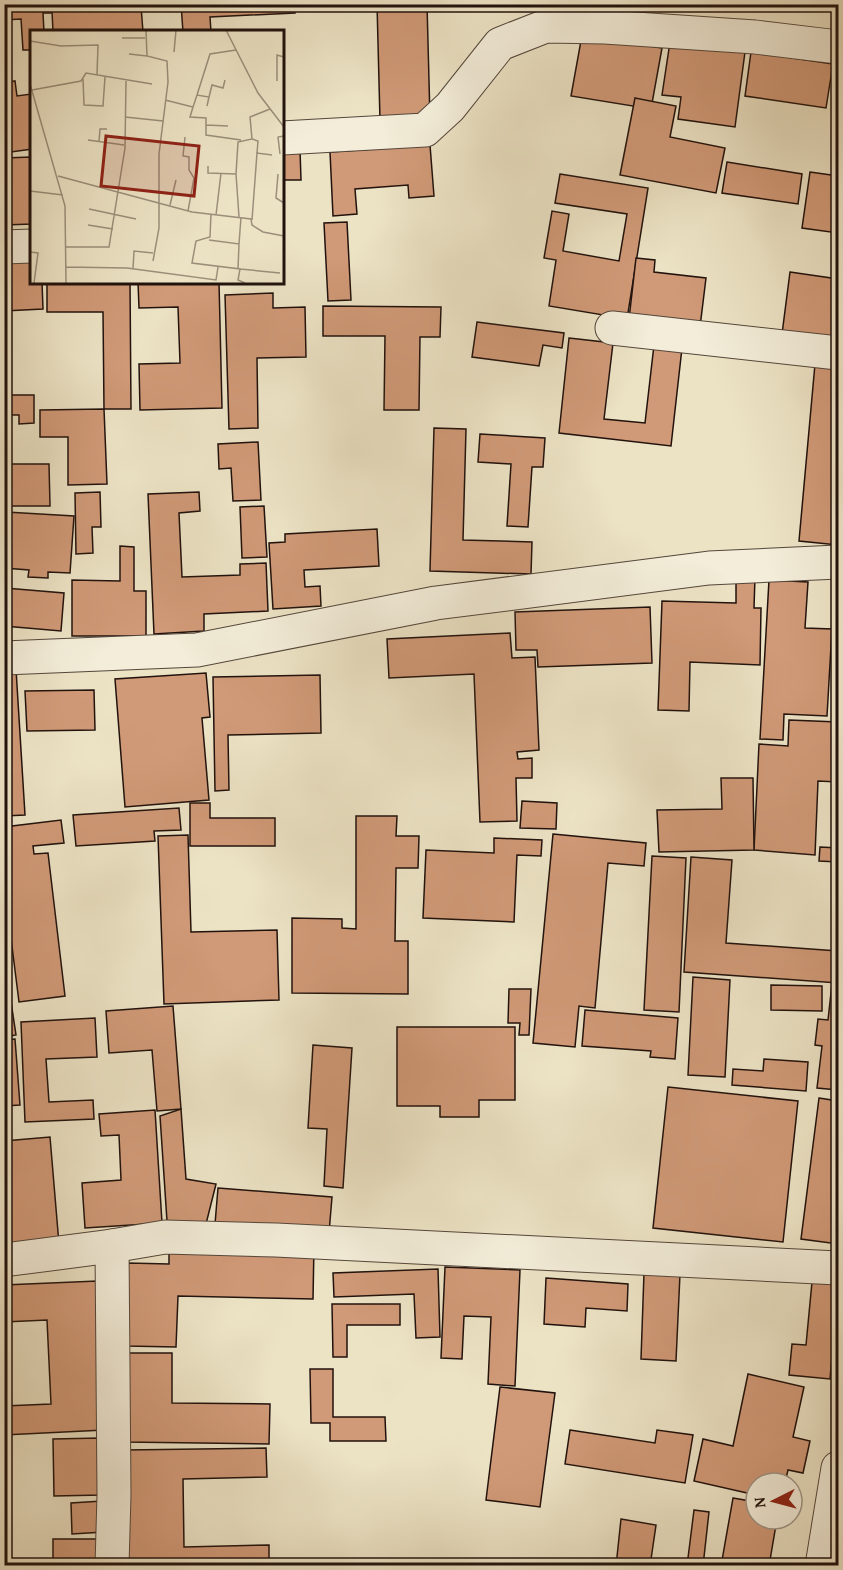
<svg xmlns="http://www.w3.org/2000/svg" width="843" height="1570" viewBox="0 0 843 1570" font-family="'Gentium Book Plus',serif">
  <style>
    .building { fill: #d09977; stroke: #21120d; stroke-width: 1.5 }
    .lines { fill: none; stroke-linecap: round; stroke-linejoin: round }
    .minor-casing { stroke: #54463b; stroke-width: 35 }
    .tertiary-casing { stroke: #54463b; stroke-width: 35 }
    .minor { stroke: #f3edd9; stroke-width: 33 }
    .tertiary { stroke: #f3edd9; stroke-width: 33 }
    .inset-road { fill: none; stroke: #9b8f7b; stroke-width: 1.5 }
    .view { fill: #8f2418; fill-opacity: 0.15; stroke: #8f2418; stroke-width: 3 }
    .inset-edge { fill: none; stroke: #21120d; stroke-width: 3 }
  </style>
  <rect width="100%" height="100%" fill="#ece3c5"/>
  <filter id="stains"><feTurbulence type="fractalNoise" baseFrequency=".00333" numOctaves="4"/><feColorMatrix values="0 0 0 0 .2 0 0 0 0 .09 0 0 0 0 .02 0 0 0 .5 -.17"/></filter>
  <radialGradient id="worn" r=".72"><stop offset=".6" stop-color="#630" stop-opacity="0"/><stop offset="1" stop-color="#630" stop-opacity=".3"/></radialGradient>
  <g class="building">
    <path d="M4 4H51L52 13H43L44 32H32V50H23L21 19 4 20Z"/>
    <path d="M181 4H295V13L210 17 211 32H183Z"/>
    <path d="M377 4H427L430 119 380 120Z"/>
    <path d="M563 4H642L643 15 563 20Z"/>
    <path d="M141 6 143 32H53L52 11Z"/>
    <path d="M582 35 662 48 651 109 571 96Z"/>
    <path d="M670 42 745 52 735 127 678 119 681 97 662 95Z"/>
    <path d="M751 52 833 64 826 108 745 96Z"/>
    <path d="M15 81 17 96 31 94 32 149 4 153V83Z"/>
    <path d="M635 98 676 106 670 137 725 148 716 193 620 175Z"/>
    <path d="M430 145 434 196 409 198 408 185 355 189 357 214 333 216 330 152Z"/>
    <path d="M282 150H300L301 180H282Z"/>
    <path d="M31 157 32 224 4 225V158Z"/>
    <path d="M727 162 802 174 798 204 722 193Z"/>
    <path d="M810 172 838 176V233L802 228Z"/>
    <path d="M560 174 648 188 627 319 549 306 556 260 544 258 552 211 569 214 563 251 619 261 627 214 555 203Z"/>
    <path d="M347 222 351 300 328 301 324 223Z"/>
    <path d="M32 254V282H42L43 309 4 311V256Z"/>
    <path d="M636 258 655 260 654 272 706 278 700 327 629 319Z"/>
    <path d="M790 272 838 279V342L782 334Z"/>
    <path d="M47 282H130L131 409H104L103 312H47Z"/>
    <path d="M138 282H219L222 408 140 410 139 364 180 363 178 307 139 308Z"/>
    <path d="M273 293V308L305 307 306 357 257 358 258 428 229 429 225 295Z"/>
    <path d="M323 306 441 307 440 337H420L419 410H384L385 336H323Z"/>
    <path d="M477 322 564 333 562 348 543 345 539 366 472 357Z"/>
    <path d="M569 338 613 343 604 419 645 423 654 345 682 348 671 446 559 433Z"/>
    <path d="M815 364 838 367V400L835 439H838V470H834L832 494 838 495V545L799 541Z"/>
    <path d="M4 395H34V423L19 424V415H4Z"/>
    <path d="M104 409 107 484 68 485V437H40V410Z"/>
    <path d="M434 428 466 429 463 540 532 542 531 574 430 571Z"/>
    <path d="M480 434 545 438 543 467H532L528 527 507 526 511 464 478 462Z"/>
    <path d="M258 442 261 500 233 501 231 468 219 469 218 444Z"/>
    <path d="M4 464H49L50 506H4Z"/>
    <path d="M100 492 101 527H92L93 553 76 554 75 493Z"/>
    <path d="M199 492 200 511 179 513 182 577 240 575V564L266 563 268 611 204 614V631L154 634 148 494Z"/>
    <path d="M264 506 267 557 242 558 240 507Z"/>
    <path d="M6 512 74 516 70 573 48 572V578L28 577 29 570 4 568Z"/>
    <path d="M377 529 379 566 304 570 305 587 320 586 321 606 273 609 269 543 285 542V534Z"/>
    <path d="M120 546 134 547V591H146V636H72V580L120 581Z"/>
    <path d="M736 577H755L754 608H761L760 665 690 662 689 711 658 710 662 601 736 603Z"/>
    <path d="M769 580 808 582 805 628 832 629 827 716 784 714 783 740 760 739Z"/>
    <path d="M5 588 64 593 61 631 4 626Z"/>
    <path d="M650 607 652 663 538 667 537 650H516L515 612Z"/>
    <path d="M510 633 512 658 535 657 539 750 517 752 518 759 532 758V778H516L517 821 480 822 474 674 389 678 387 639Z"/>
    <path d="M16 669 25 815 4 816V670Z"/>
    <path d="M206 673 210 717 202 718 209 800 125 807 115 679Z"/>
    <path d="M320 675 321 733 228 735 229 790 215 791 213 677Z"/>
    <path d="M94 690 95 730 27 731 25 691Z"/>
    <path d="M789 720 838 722V782L818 781 815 855 754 850 759 744 788 746Z"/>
    <path d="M721 778H753L754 850 659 852 657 810 722 809Z"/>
    <path d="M522 801 557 803 556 829 520 828Z"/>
    <path d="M190 803H210V818H275V846H190Z"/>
    <path d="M179 808 181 830 154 831 155 841 76 846 73 815Z"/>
    <path d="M356 816H397L396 836H419L418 868H396L395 941H408V994L292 993V918L342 919V928L356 929Z"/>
    <path d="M61 820 64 843 33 846 34 854 48 853 65 996 19 1002 4 883V827Z"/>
    <path d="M553 834 646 843 644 866 608 863 595 1008 579 1006 575 1047 533 1043Z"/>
    <path d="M188 835 191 932 277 930 279 1000 164 1004 158 836Z"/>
    <path d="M494 838 542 840 541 856 517 855 514 922 423 918 426 850 494 853Z"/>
    <path d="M820 847 838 848V862L819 861Z"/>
    <path d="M652 856 686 858 679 1012 644 1010Z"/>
    <path d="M691 857 732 860 726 943 838 951V983L684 972Z"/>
    <path d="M4 955 16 1035 4 1037Z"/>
    <path d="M693 977 730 980 725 1077 688 1075Z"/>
    <path d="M832 984H838V1090L817 1088 822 1046 815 1045 818 1019 828 1020Z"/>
    <path d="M771 985 822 986V1011L771 1010Z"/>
    <path d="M509 989H531L529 1035H519L520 1023H508Z"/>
    <path d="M173 1006 181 1109 157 1111 152 1050 109 1053 106 1011Z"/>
    <path d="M585 1010 678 1018 675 1059 650 1057 651 1051 582 1046Z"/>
    <path d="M95 1018 97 1057 46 1059 49 1102 93 1100 94 1119 25 1122 21 1022Z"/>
    <path d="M397 1027H515V1100H479V1117H440V1106H397Z"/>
    <path d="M15 1039 20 1105 4 1106V1040Z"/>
    <path d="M313 1045 352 1048 343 1188 324 1186 327 1129 308 1128Z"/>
    <path d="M764 1059 808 1062 806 1091 732 1085 733 1069 763 1071Z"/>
    <path d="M668 1087 798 1101 783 1242 653 1228Z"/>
    <path d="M819 1098 838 1101V1244L801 1239Z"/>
    <path d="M181 1109 186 1179 216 1184 206 1224 167 1221 160 1116Z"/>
    <path d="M155 1110 162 1223 85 1228 82 1183 121 1180 119 1135 101 1136 99 1114Z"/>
    <path d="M50 1137 59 1244 4 1249V1141Z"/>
    <path d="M218 1188 332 1197 329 1233 215 1224Z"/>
    <path d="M169 1242 314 1246 313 1299 178 1296 176 1347 126 1346 128 1263 169 1264Z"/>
    <path d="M445 1267 520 1270 515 1386 488 1384 491 1317 464 1316 462 1359 441 1358Z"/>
    <path d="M438 1269 440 1337 416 1338 414 1294 334 1297 333 1273Z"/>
    <path d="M644 1273 680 1274 676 1361 641 1359Z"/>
    <path d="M546 1278 628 1284 627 1311 586 1308 585 1327 544 1324Z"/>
    <path d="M97 1281 104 1430 4 1435V1406L51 1404 47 1320 4 1322V1285Z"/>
    <path d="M812 1282 838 1285 830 1379 789 1375 792 1344 806 1345Z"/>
    <path d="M332 1304H400V1325H347V1357H333Z"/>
    <path d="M119 1353H172V1403L270 1404 269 1444 124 1442Z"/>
    <path d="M310 1369H333V1417H385L386 1441H330V1423H311Z"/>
    <path d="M748 1374 804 1387 793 1437 810 1441 803 1473 788 1470 785 1483H756V1495L694 1481 703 1439 733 1446Z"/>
    <path d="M500 1387 555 1393 540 1507 486 1500Z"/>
    <path d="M570 1430 655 1443 657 1430 693 1435 685 1483 565 1464Z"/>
    <path d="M100 1438 102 1495 54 1496 53 1439Z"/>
    <path d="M266 1448 267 1477 183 1479 184 1547 269 1545V1566H127L125 1450Z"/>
    <path d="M733 1498 756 1502V1519H777L769 1566H721Z"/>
    <path d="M102 1501 104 1532 72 1534 71 1503Z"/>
    <path d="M694 1510 709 1512 703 1566H687Z"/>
    <path d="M621 1519 656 1525 650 1566H616Z"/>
    <path d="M53 1539H102L103 1566H53Z"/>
  </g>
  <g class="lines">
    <g class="minor-casing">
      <g id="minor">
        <path d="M282 138 425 130 450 107 500 44 546 26 605 27 755 37 838 47"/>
        <path d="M4 247 32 246"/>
        <path d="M612 328 838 353"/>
        <path d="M4 658 197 650 436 603 709 568 838 562"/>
        <path d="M112 1246 114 1495 112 1566"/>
        <path d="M4 1260 112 1246 165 1237 276 1240 838 1268"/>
      </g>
    </g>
    <g class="tertiary-casing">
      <path id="tertiary" d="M822 1566 838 1468"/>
    </g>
    <use href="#minor" class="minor"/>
    <use href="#tertiary" class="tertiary"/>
  </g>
  <g transform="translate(30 30)">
    <rect width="254" height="254" fill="#ece3c5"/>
    <path class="inset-road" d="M116 0 117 26 137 31 138 52 129 124V198L123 231M196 0 228 63 254 97M92 8H115M0 11 31 16 68 15 67 45M144 22 146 0M99 24 117 26M53 49 54 75 73 76 75 47M247 51V25L254 27M0 54 35 176 36 253M2 60 51 51 56 43 122 54M167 65 180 24 206 20M179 67 182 55 193 58 195 50M135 70 163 77 160 87 176 88V105L211 110M163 77 167 65 179 67 177 76M95 87 133 91M176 95 198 96M155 107 153 126 159 127V140L164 148 158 181M222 109 228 111 227 123M58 110 94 115M69 112 70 99H77M250 124 248 107 254 106M178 136V143L206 144 208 112 222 109 220 87 240 79M206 144 209 187M248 144 246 168 254 173M28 146 162 182 221 189 222 195 233 202 254 206M0 161 33 165M140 175 146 150M59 179 106 189M181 184 180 207 166 211 162 233 210 239 208 250 215 253M186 185 191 143M222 190 227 123 242 125M58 195 83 199M179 210 209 214 211 187M36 217H79L95 118 96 51M0 222 8 223 4 253M36 237 97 238 186 250 188 237M103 239 104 221 123 223M208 239 209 214M210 239 250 243"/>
    <path class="view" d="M76 106 169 116 164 166 71 156Z"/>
    <rect width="254" height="254" class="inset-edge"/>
  </g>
  <rect width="843" height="1570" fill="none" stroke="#ece3c5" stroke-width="24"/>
  <rect x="6" y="6" width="831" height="1558" fill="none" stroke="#21120d" stroke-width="3"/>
  <rect x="12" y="12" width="819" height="1546" fill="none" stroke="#21120d" stroke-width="1.5"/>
  <g transform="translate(774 1501) rotate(264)"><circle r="28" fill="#f3edd9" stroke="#9f9587" stroke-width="1.5"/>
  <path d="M0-4.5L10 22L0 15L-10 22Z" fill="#8f2418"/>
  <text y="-9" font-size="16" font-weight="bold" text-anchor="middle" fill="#21120d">N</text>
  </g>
  <rect width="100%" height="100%" filter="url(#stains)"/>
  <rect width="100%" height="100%" fill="url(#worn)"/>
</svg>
